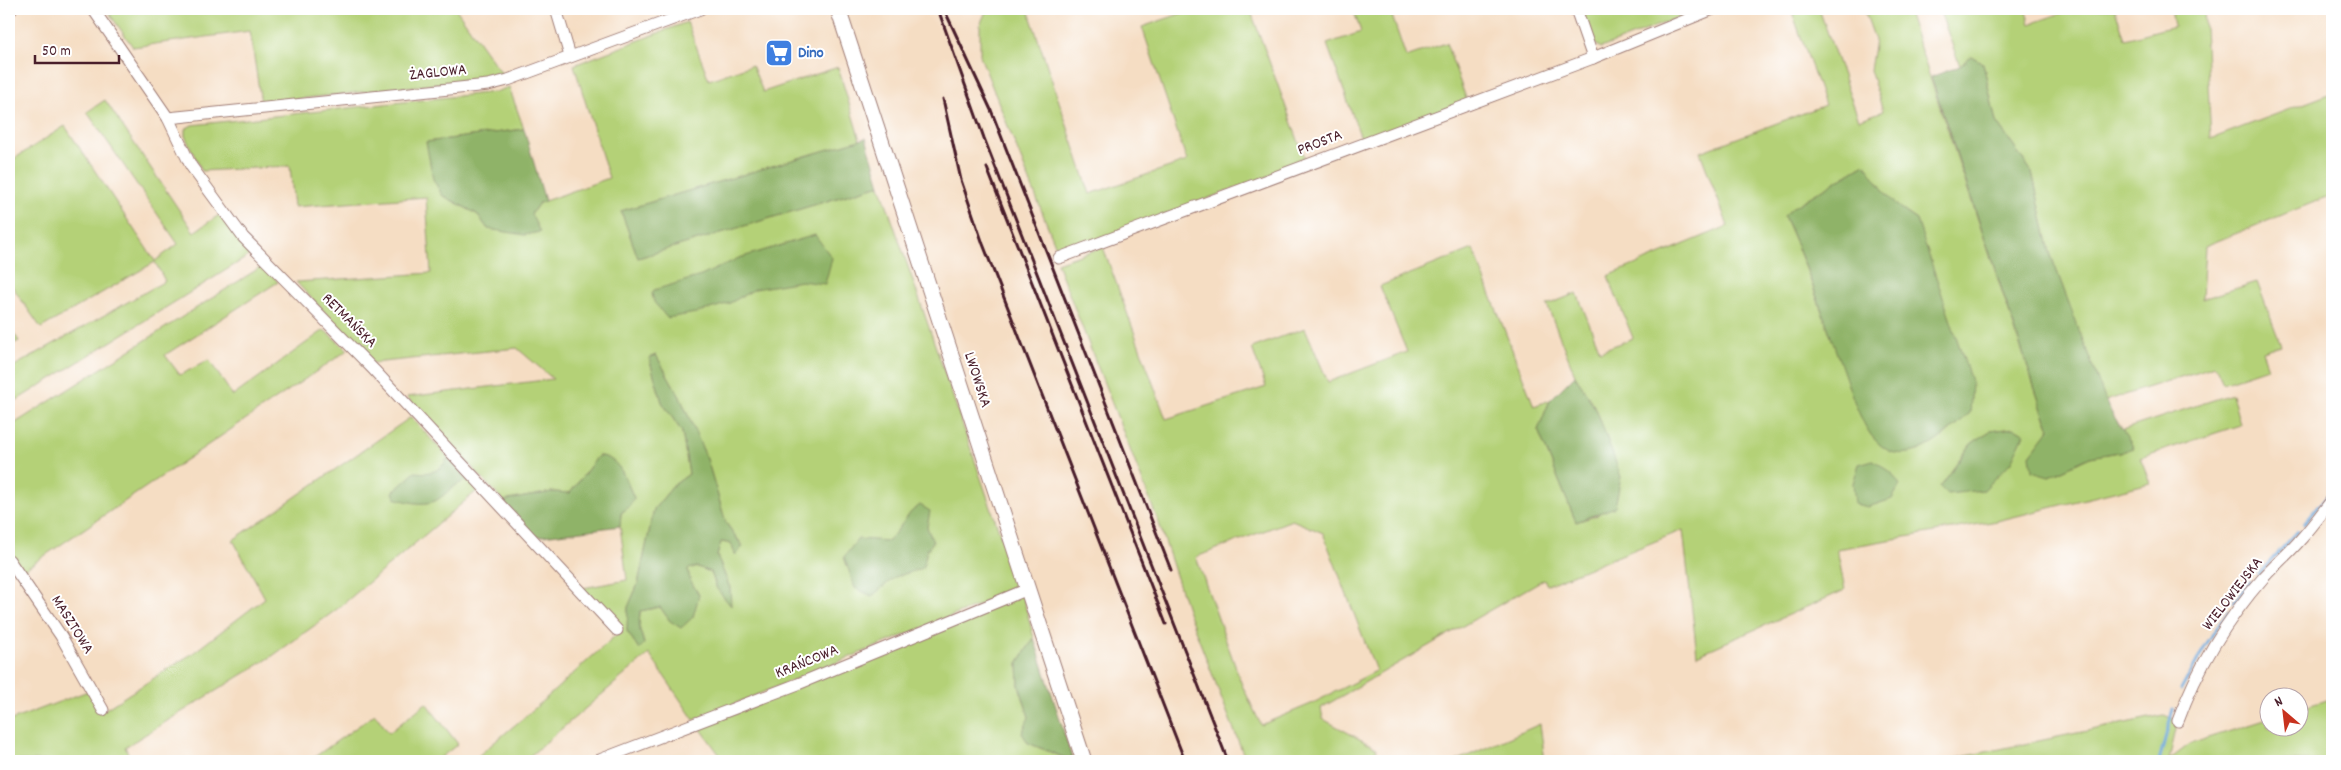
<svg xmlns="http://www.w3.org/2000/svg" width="2341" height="770" viewBox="0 0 2341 770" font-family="Dekko,sans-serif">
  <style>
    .green { fill: #b4d177; stroke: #7f7851; fill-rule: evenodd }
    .forest { fill: #8fb368; stroke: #6c694a }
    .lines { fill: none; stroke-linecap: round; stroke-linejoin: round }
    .stream { stroke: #67a4d8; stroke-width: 3 }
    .minor-casing { stroke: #a07e77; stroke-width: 13 }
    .secondary-casing { stroke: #a07e77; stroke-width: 17 }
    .minor { stroke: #fff; stroke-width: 11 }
    .secondary { stroke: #fff; stroke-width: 15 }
    .rail { stroke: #4a1f2b; stroke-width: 3 }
    .labels { text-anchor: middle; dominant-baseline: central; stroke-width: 4; stroke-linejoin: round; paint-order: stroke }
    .shop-label { font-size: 16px; font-weight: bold; fill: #366cbe; stroke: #fff; text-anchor: start }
    .street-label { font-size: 16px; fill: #4a1f2b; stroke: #fff }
  </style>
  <rect width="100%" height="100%" fill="#fff"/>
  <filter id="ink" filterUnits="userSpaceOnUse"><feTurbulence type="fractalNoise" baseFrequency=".02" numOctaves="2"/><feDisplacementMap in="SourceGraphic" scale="10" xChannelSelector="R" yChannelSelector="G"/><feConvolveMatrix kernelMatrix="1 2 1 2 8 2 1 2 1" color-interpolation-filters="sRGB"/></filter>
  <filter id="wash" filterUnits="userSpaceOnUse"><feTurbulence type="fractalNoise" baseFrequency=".0096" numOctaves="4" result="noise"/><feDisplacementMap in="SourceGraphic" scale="20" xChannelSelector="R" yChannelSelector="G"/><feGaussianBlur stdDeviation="1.12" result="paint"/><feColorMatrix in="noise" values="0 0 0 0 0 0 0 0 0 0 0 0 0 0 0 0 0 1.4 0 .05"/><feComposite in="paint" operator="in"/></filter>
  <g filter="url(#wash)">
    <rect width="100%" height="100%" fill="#f5ddc3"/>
    <g class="green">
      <path d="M106 9H456L502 74 489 78 261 103 250 31 133 47Z"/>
      <path d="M987 9H1028L1090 194 1187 161 1142 27 1194 9H1250L1306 162 1066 251 1056 247 980 56V25Z"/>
      <path d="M1353 9H1393L1390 10 1406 57 1446 43 1467 101 1362 141 1327 44 1361 32Z"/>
      <path d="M1582 9H1700L1601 48 1593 42Z"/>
      <path d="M1791 9H1819L1859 120 1883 111 1870 70 1875 40 1864 9H1907L2042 410 2050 429 2030 455 2049 476 2090 457 2125 451 2133 447 2122 430 2232 394 2240 425 2140 458 2150 483 1997 521 1837 549 1845 590 1697 655 1683 530 1547 585 1544 579 1321 708 1323 719 1376 748 1379 761H1246L1187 609 1160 526 1057 263 1103 247 1166 419 1266 387 1252 348 1305 328 1328 382 1407 352 1380 286 1473 249 1534 406 1550 400 1538 430 1576 522 1598 515 1597 411 1575 375 1547 305 1577 293 1600 351 1633 338 1608 276 1728 226 1700 152 1825 105ZM1865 164 1883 193 1898 207 1917 220 1970 413 1945 435 1918 451 1871 435C1837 364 1817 288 1784 216L1795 206ZM2014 428 1940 487 1971 444 1990 431ZM1292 520 1323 533 1376 671 1311 704 1261 725 1242 685 1196 557Z"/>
      <path d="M1939 9H2025L2030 24 2073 9H2115L2125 39 2174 26 2171 9H2204L2211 139 2332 93V195L2205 246 2202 299 2257 282 2281 345 2262 351 2268 368 2223 383 2215 366 2105 401 2050 253 2032 172 1996 122 1983 63 1971 56 1960 66Z"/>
      <path d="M687 22 709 80 752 65 763 92 838 67 860 140 621 211 638 258 880 185 1019 589 694 720 649 654 524 761H472L534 709 616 635 623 632 583 588 627 580 620 526 621 513 629 507 634 498C626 481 620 457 598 456L570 493 552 492 503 501 407 397 553 379 517 348 373 363 296 282 431 273 426 197 294 207 290 166 202 171 185 136V129L192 125 495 92 509 87 524 129 426 142 442 195 477 214 488 229 531 214 539 203 609 178 574 65ZM656 355 680 397 707 459 726 523 743 546 721 542 717 556 730 588 717 589 711 572 697 567 687 569 690 580 699 595 670 621 660 607 640 611 639 627 644 643 639 649 627 631 628 608 638 584 654 509 674 485 689 474 682 432 662 402 649 358Z"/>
      <path d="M105 100 194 232 219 215 252 254 9 405V369L165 281 155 262 41 328 9 282V162L65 126 155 261 178 244 87 112Z"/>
      <path d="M264 265 278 282 165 355 180 375 209 360 233 396 324 330 348 350 22 571 9 553V427Z"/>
      <path d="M9 326 19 341 9 346Z"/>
      <path d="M411 417 478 490 336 610 271 657 125 747 131 759 126 761H9V721L88 691 104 710 193 653 265 598 233 540Z"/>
      <path d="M1022 594 1034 638 1018 663 1019 685 1029 717 1028 743 1072 761H724L698 725Z"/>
      <path d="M2332 698V761H1942L2164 715 2178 721 2169 760 2190 744 2268 719V728H2298L2299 709Z"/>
      <path d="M426 703 458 744 436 761H309L375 714 389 733Z"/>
      <path d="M1540 724 1545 761H1456Z"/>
    </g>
    <g class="forest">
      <path d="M1971 56 1983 63 1996 122 2032 172 2050 253 2108 407 2134 448 2125 451 2090 457 2049 476 2032 471 2030 455 2050 428 2042 410 1931 77 1960 66Z"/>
      <path d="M524 129 545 201 539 203 531 214 540 232 525 235 488 229 477 214 442 195 433 179 426 142Z"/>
      <path d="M866 138 880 185 638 258 621 211Z"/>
      <path d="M1865 164C1885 191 1887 201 1917 220L1972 384 1970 413C1950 430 1924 458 1895 453 1886 451 1877 443 1871 435 1857 416 1846 377 1837 354 1821 308 1805 261 1784 216L1795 206Z"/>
      <path d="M815 235 832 258 825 284 801 281 755 289 730 303 696 313 667 318 654 302 652 294 654 290 701 276 739 258Z"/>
      <path d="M656 355 680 397 707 459 726 523 743 547 735 555 731 543 721 542 717 556 730 588 731 606 717 589 711 572 697 567 688 569 690 580 699 595 693 617 681 628 670 621 660 607 640 611 639 627 644 644 639 649 627 631 628 607 638 584 654 509 674 485 689 474 682 432 662 402 649 358Z"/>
      <path d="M1575 375 1597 411 1621 477 1615 507 1576 522 1538 430 1550 400Z"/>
      <path d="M2014 428 2025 433 2011 462 1984 490 1947 494 1940 487 1971 444 1990 431Z"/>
      <path d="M598 456C620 456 626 481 634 498L629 507 621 513 620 526 535 537 503 501 552 492 570 493Z"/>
      <path d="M448 457 469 480C452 484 448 494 435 501 423 506 407 502 395 498L393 492 415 472C430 474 441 472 448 457Z"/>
      <path d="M1873 460 1891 472 1900 485 1892 499 1868 507 1855 504 1853 483 1859 464Z"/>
      <path d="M920 505 930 511 927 527 933 542 927 550 923 568 895 577 872 596 855 588 844 557 858 539 889 541 911 512Z"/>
      <path d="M1034 638 1073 761 1028 743 1022 733 1029 717 1019 685 1018 663Z"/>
    </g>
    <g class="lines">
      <g class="stream">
        <path d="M2304 523 2332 490"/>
        <path d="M2258 575 2298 531"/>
        <path d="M2234 602 2250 582"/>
        <path d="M2181 690 2207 643 2228 611"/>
        <path d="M2159 761 2173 709"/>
      </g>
    </g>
  </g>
  <g filter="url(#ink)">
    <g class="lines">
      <g class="minor-casing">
        <g id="minor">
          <path d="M93 9 168 118 191 166 243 237 374 370 617 630"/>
          <path d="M556 9 570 56"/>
          <path d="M1576 9 1593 58"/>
          <path d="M9 10 12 9"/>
          <path d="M168 118 488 85 508 80 700 9"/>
          <path d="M1059 258 1593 58 1713 9"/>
          <path d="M9 560 61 636 103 710"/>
          <path d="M2178 721C2197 669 2227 619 2264 577 2276 564 2290 552 2301 539 2312 527 2322 513 2332 500"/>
          <path d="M597 761 798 684 1028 589"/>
        </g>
      </g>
      <g class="secondary-casing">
        <path id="secondary" d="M838 9 1084 761"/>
      </g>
      <use href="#minor" class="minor"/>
      <use href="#secondary" class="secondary"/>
      <g class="rail">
        <path d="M938 9 984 138 1228 761"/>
        <path d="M944 9 991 110 1171 570"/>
        <path d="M943 99 961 180 983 244 1185 761"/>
        <path d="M987 168 1166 624"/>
      </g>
    </g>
  </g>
  <defs>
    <g id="supermarket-square" transform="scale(1.4375)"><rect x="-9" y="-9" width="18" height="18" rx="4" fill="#3f7fe0" stroke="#fff"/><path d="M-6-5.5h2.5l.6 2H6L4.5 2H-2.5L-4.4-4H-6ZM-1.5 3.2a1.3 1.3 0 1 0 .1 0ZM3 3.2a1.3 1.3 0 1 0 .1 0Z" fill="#fff"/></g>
  </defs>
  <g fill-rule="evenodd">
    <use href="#supermarket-square" x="779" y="53"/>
  </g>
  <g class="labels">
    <g class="shop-label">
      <text x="798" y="53">Dino</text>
    </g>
    <g class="street-label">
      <text transform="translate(438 73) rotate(-6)">ŻAGLOWA</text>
      <text transform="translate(1320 143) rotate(-21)">PROSTA</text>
      <text transform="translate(349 321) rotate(45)">RETMAŃSKA</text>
      <text transform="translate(977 380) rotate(72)">LWOWSKA</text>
      <text transform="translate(2233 594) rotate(-52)">WIELOWIEJSKA</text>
      <text transform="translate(72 625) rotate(58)">MASZTOWA</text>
      <text transform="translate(807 662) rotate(-22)">KRAŃCOWA</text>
    </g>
  </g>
  <rect width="2341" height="770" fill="none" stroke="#fff" stroke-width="30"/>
  <g transform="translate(2284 712) rotate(332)"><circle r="24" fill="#ffffff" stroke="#b7a5aa"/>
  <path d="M0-4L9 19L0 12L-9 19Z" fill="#c8321e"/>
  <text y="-8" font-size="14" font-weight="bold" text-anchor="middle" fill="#4a1f2b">N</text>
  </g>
  <path d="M35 55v8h84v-8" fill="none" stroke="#4a1f2b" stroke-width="2.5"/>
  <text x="42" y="55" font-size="15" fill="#4a1f2b" stroke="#ffffff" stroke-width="4" paint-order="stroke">50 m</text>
</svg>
